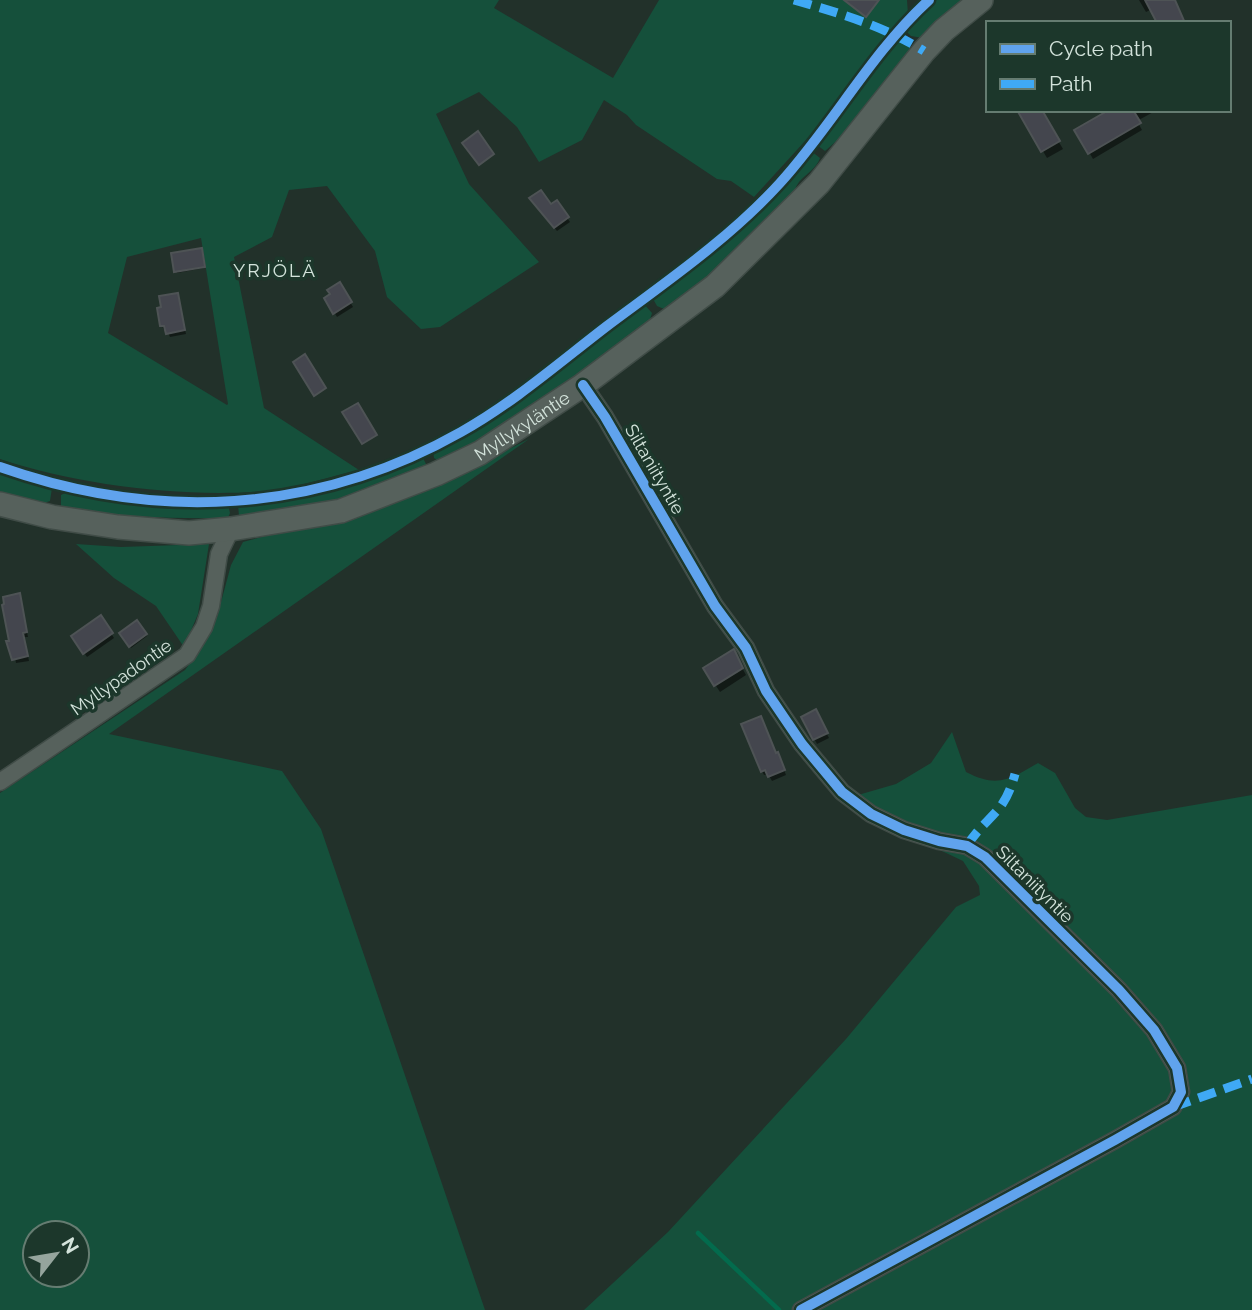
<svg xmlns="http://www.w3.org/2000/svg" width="1252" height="1310" viewBox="0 0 1252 1310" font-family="Raleway,sans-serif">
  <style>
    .green { fill: #15503b; fill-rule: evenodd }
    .shadow { fill: #0007 }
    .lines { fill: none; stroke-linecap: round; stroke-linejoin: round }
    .stream { stroke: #036b4d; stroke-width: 4.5 }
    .building { fill: #44464e; stroke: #4e5355; stroke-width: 2 }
    .street-casing { stroke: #404c47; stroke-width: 19 }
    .secondary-casing { stroke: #404c47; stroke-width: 26 }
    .street { stroke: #56615c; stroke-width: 16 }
    .secondary { stroke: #56615c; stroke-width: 23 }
    .quiet { stroke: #3fa9f5; stroke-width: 9; stroke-dasharray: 18 9; stroke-linecap: butt }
    .cycleway-casing { stroke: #1c372b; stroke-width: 15 }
    .cycleway { stroke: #60a3ed; stroke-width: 10 }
    .labels { text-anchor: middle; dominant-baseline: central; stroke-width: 7; stroke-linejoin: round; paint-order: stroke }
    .street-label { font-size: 18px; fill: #d3e3db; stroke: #1c372b }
    .neighbourhood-label { font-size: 19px; letter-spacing: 2px; fill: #d3e3db; stroke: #1c372b }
  </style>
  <rect width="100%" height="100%" fill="#22312a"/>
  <g class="green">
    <path d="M0 0H499L494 8 613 78 659 0H907L908 14 891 31 816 129 754 197 731 181 717 179 636 125 627 115 604 100 582 140 539 162 517 127 479 92 436 114 469 184 539 262 440 327 421 329 387 297 375 251 327 186 289 190 272 237 234 257 264 408 359 470C328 477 296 488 265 491 184 498 77 485 0 459ZM201 238 228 404 227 405 108 333 127 257Z"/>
    <path d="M934 0H962L923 38 911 36 905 30Z"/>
    <path d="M899 41 909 46 912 51 849 130 825 151 817 145 818 142 895 42Z"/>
    <path d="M811 151 820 158C817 168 806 174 799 182 796 186 794 192 791 196 764 233 703 287 664 309L657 306 652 297 655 293 718 245 777 190Z"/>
    <path d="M641 304H644L652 313 649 323C582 373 515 424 440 462L434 458 433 450 493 415Z"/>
    <path d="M529 439 109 734 282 771 321 829 485 1310H0V793L185 670 196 655 217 617 231 565 243 542 364 510 475 466ZM35 1233H77V1275H35Z"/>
    <path d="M422 456 426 464 423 470 342 499 305 507 239 516 238 505 287 499 360 481Z"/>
    <path d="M0 471 52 488 50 501 41 504 0 493Z"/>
    <path d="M67 492C120 502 173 506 228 504L230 513 228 518C171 519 117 517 61 507V495Z"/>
    <path d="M76 544 121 547 209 544 198 614 184 647 156 606 114 578Z"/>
    <path d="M952 732 966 772C997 788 1009 780 1038 763L1055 773 1075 808 1086 817 1107 820 1252 795V1310H584L668 1232 846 1039 956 907 980 895 979 886 963 861 923 842 858 795 896 784 931 763Z"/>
  </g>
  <g class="shadow">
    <path d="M1139 0H1172L1146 12Z"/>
    <path d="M1019 110H1040L1063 149 1047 158Z"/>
    <path d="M1113 110H1157L1137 121 1142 130 1093 159 1077 131Z"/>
    <path d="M556 202 570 222 557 231 534 203 550 206Z"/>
    <path d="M202 251 204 268 177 273 176 271Z"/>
    <path d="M340 285 353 307 337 317 326 298Z"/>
    <path d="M177 295 186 334 170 337 167 330H164L162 326Z"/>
    <path d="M19 595 28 637H24L29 661 16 663 6 606Z"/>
    <path d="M101 618 114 638 87 657 73 637Z"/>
    <path d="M137 623 147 636 131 648 121 634Z"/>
    <path d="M733 651 746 675 720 692 705 669Z"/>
    <path d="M816 712 829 738 817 744 803 717Z"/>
    <path d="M776 755 780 759 786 775 772 781 768 774 764 775 762 771Z"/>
  </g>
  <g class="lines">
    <path class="stream" d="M698 1233 779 1310"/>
  </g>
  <g class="building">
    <path d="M844 0H879L866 17Z"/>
    <path d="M1145 0H1175L1185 23H1157Z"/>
    <path d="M1017 110H1042L1060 141 1041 152Z"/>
    <path d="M1109 110H1133L1141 123 1088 154 1074 130Z"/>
    <path d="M478 131 494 154 479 165 462 143Z"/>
    <path d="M541 190 551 204 557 200 569 217 554 228 529 198Z"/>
    <path d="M202 248 205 267 174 272 171 253Z"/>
    <path d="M340 282 352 302 333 314 324 298 330 294 327 290Z"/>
    <path d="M178 293 185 330 166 334 164 326H160L157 308 161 307 159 296Z"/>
    <path d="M305 354 326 388 314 396 293 362Z"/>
    <path d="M358 403 377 435 362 444 342 412Z"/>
    <path d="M20 593 27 632 23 633 28 656 12 660 6 641H9L2 605 4 604 3 597Z"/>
    <path d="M101 615 113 633 83 654 71 636Z"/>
    <path d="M137 620 147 634 129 647 119 633Z"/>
    <path d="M734 649 743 668 714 686 703 668Z"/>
    <path d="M816 709 828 733 813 740 801 717Z"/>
    <path d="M761 716 776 753 778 752 785 770 768 777 765 770 761 772 741 724Z"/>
  </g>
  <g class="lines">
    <g class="street-casing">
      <g id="street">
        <path d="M583 385 605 417 715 606 746 648 766 691 802 744 842 792 871 814 904 830 939 841 967 846 985 857 1119 990 1154 1030 1177 1068 1181 1092 1173 1107 1115 1140 801 1310"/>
        <path d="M0 782 187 655 204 627 211 606 219 554 231 529"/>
      </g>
    </g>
    <g class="secondary-casing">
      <g id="secondary">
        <path id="s1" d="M0 504 52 517 118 527 189 533 231 529 341 511 436 474 480 453 583 385 715 286 819 183 924 51 944 30 981 0"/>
      </g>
    </g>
    <use href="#street" class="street"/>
    <use href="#secondary" class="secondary"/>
    <g class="quiet">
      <path d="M794 0C839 13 884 26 924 51"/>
      <path d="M967 846C976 830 990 820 1001 806 1008 796 1012 785 1015 774"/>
      <path d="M1173 1107 1252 1079"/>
    </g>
    <g class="cycleway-casing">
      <g id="cycleway">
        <path d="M583 385 605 417 715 606 746 648 766 691 802 744 842 792 871 814 904 830 939 841 967 846 985 857 1119 990 1154 1030 1177 1068 1181 1092 1173 1107 1115 1140 801 1310"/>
        <path d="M0 467C156 522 316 514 461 432 513 403 560 362 607 326 666 282 730 238 780 183 833 125 871 53 929 0"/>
      </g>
    </g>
    <use href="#cycleway" class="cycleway"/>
  </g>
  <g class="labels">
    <g class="street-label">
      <text stroke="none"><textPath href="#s1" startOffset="546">Myllykyläntie</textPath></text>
      <text transform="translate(655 469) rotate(60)">Siltaniityntie</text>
      <text transform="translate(121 677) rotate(-35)">Myllypadontie</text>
      <text transform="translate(1035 884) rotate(45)">Siltaniityntie</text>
    </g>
    <g class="neighbourhood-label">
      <text x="275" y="270">YRJÖLÄ</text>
    </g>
  </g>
  <rect x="986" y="21" width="245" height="91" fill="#1c372b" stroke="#657c71" stroke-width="2"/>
  <rect x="1000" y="44" width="35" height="10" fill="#60a3ed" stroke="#657c71" stroke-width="2"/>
  <text x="1049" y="56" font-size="21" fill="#d3e3db">Cycle path</text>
  <rect x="1000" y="79" width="35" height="10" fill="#3fa9f5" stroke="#657c71" stroke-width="2"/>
  <text x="1049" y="91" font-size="21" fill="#d3e3db">Path</text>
  <g transform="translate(56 1254) rotate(59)"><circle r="33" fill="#1c372b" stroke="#657c71" stroke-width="2"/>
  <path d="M0-5L12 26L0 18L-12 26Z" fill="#95a59d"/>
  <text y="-10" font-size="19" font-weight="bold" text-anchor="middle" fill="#d3e3db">N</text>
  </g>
</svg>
